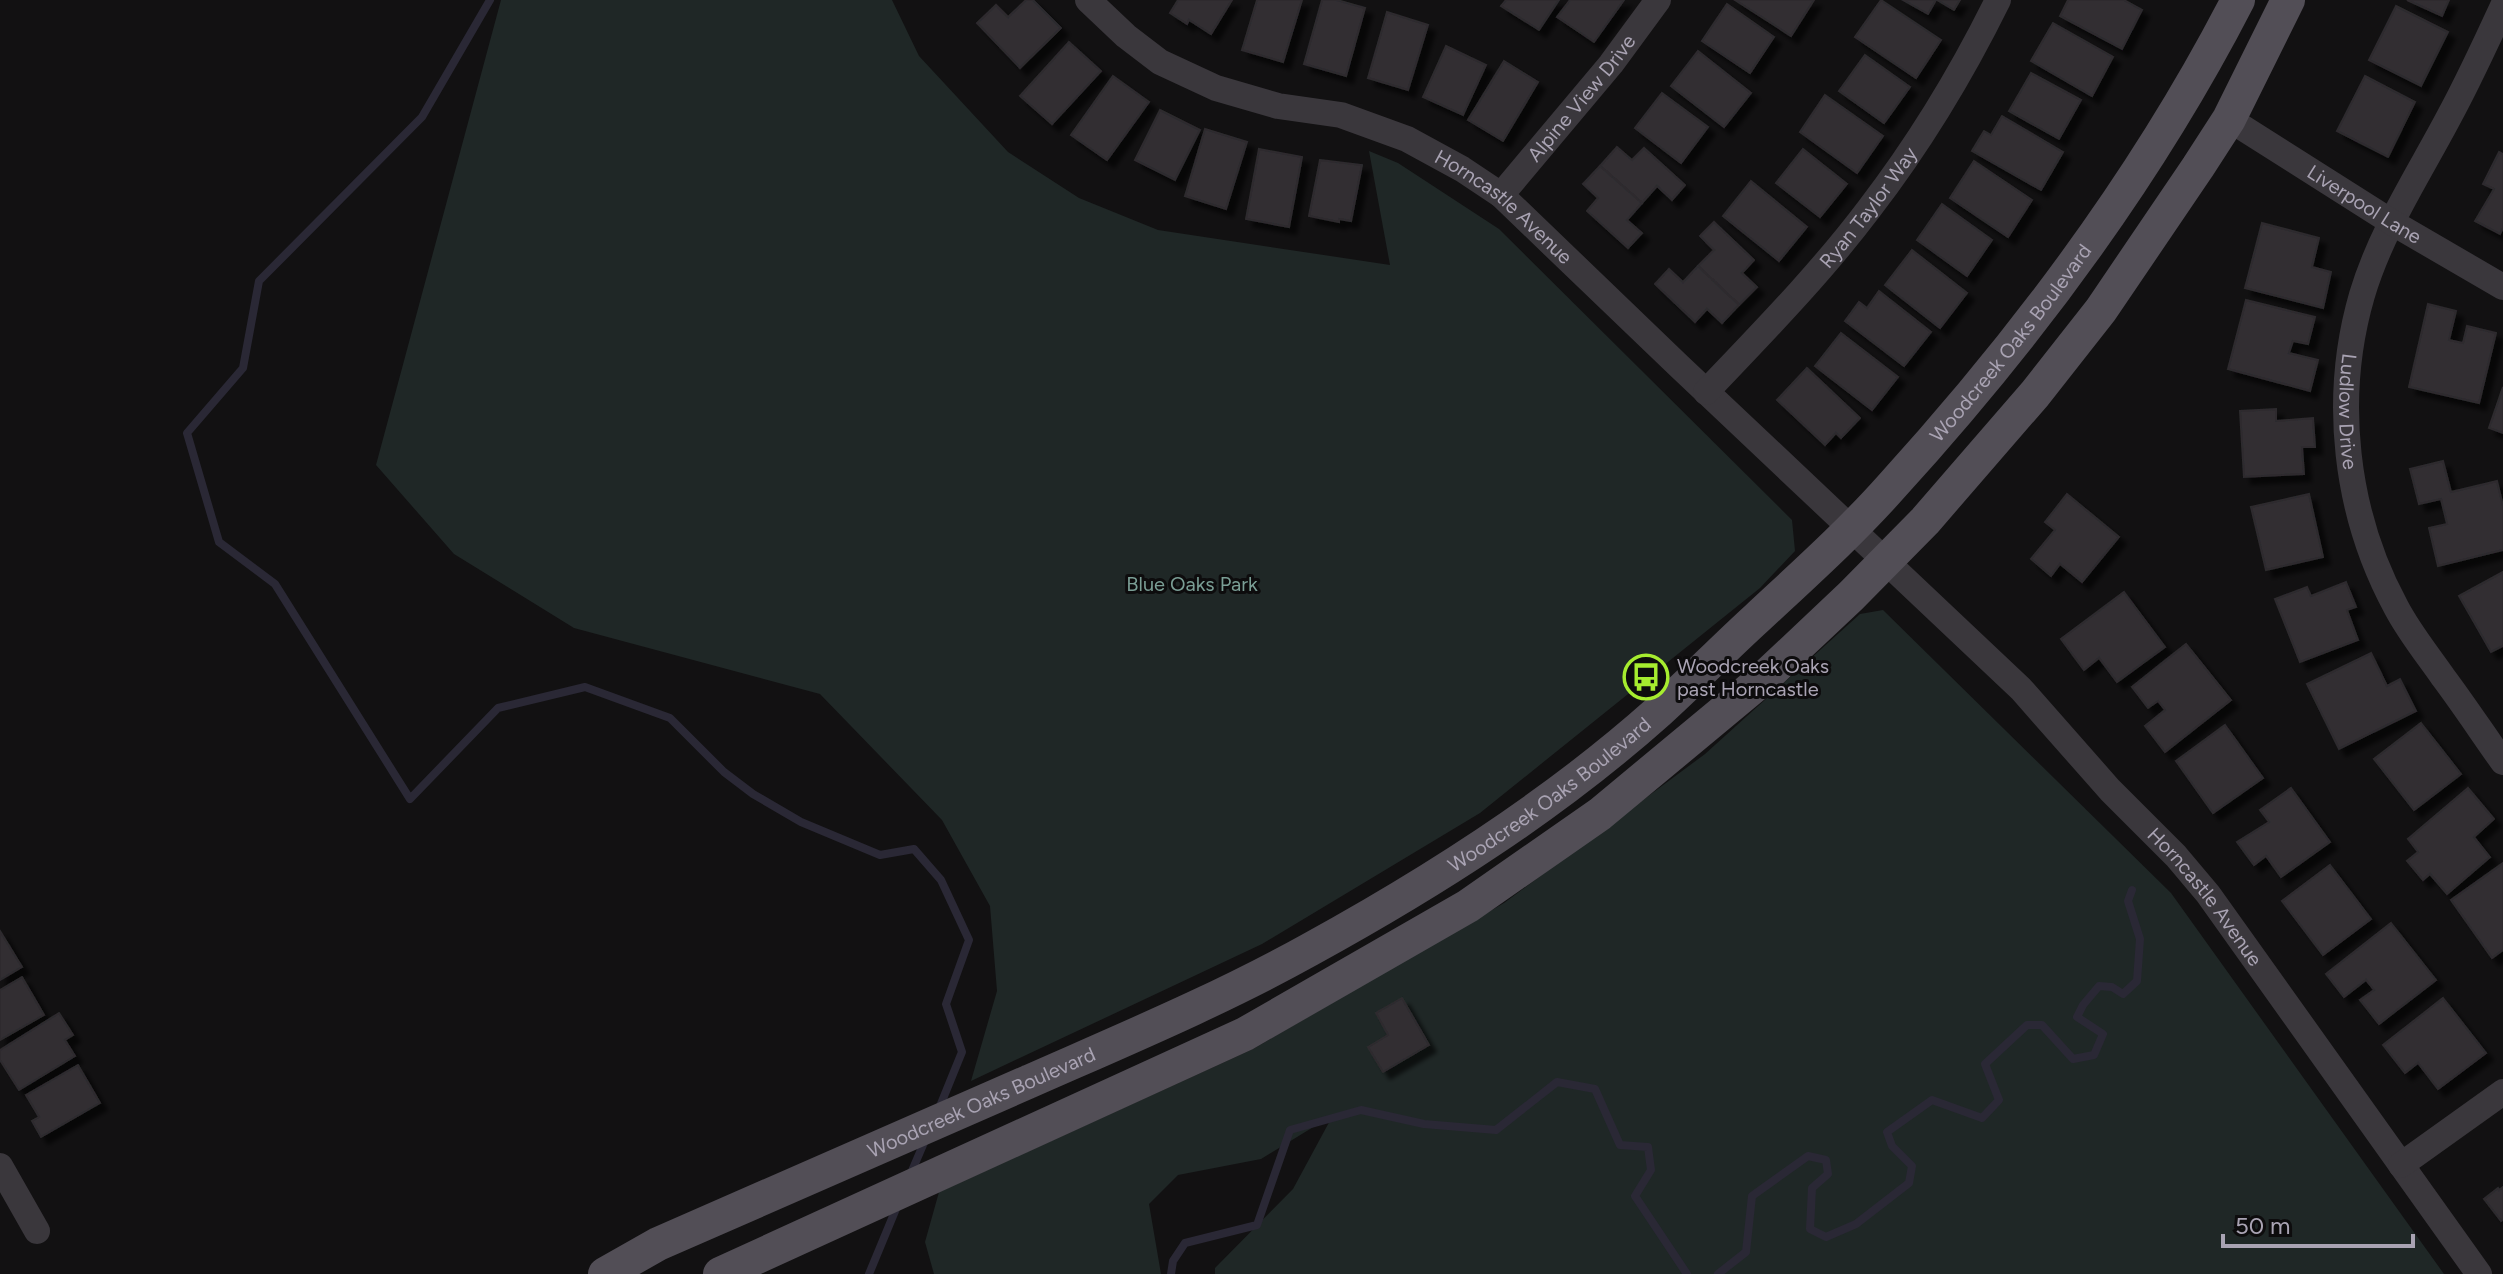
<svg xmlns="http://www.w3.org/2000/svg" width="2503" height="1274" viewBox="0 0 2503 1274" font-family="Figtree,sans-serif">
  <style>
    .green { fill: #1f2726 }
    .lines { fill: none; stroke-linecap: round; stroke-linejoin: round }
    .stream { stroke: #2a2835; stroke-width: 8 }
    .building { fill: #302e31; stroke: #2d2b2e; stroke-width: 2; filter: url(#shadow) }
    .minor { stroke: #3a373c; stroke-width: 26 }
    .major { stroke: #524e56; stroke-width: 34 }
    .labels { text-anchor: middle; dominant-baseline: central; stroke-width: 6; stroke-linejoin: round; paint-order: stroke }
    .street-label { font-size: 20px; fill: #a9a3b3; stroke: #0d0c0d }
    .park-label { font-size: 20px; fill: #7a9e95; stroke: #0d0c0d }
    .poi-label { font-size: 20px; fill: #a9a3b3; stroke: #0d0c0d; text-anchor: start }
  </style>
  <defs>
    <filter id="shadow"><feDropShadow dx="7" dy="7" stdDeviation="2" flood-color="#0009"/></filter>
  </defs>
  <rect width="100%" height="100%" fill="#121112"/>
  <g class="green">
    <path d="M501 0H892L919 56 1008 152 1079 198 1158 230 1390 265 1369 151 1398 163 1499 229 1792 520 1795 551 1760 588 1480 813 1262 944 971 1081 997 991 990 906 942 820 820 694 574 628 454 554 376 465Z"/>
    <path d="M1883 610 2171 893 2444 1274H1215V1268L1293 1189 1333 1115 1261 1159 1178 1175 1149 1204 1161 1274H934L925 1242 939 1192 1253 1049 1504 903 1705 754 1860 614Z"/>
  </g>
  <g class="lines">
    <g class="stream">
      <path d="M490 0 422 117 259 281 243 368 187 433 219 542 275 584 410 799 498 708 585 687 670 718 724 772 753 794 801 822 880 855 914 849 941 880 969 940 946 1004 962 1052 938 1111"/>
      <path d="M911 1173 926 1138"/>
      <path d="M869 1274 898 1204"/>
      <path d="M1171 1274 1173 1261 1185 1243 1257 1225 1290 1130 1361 1110 1424 1124 1496 1130 1557 1082 1595 1089 1620 1145 1648 1147 1651 1170 1635 1196 1687 1274"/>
      <path d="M1718 1274 1746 1252 1752 1196 1808 1156 1826 1160 1828 1174 1812 1188 1810 1229 1826 1237 1856 1224 1909 1183 1912 1166 1892 1146 1887 1132 1932 1100 1982 1118 1999 1100 1985 1064 2027 1025H2042L2073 1059 2094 1055 2103 1034 2077 1017 2083 1005 2099 986 2112 987 2123 994 2137 981 2140 939 2128 901 2132 890"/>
    </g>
  </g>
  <g class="building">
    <path d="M1026 0H1033L1061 28 1020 68 977 23 996 5 1008 17Z"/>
    <path d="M1178 0H1232L1211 34 1189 20 1187 24 1170 13Z"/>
    <path d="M1257 0H1302L1283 62 1242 50Z"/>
    <path d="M1322 0H1337L1365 8 1346 76 1304 64Z"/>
    <path d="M1506 0H1559L1539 30 1501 6Z"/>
    <path d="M1570 0H1624L1594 42 1557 17Z"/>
    <path d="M1735 0H1814L1791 36Z"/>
    <path d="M1881 0 1941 40 1916 78 1855 37Z"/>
    <path d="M1903 0H1936L1928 14Z"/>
    <path d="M1937 0H1960L1954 10Z"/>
    <path d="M2068 0H2124L2142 10 2122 49 2060 16Z"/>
    <path d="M2407 0H2449L2442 16Z"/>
    <path d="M1727 4 1774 37 1750 73 1702 41Z"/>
    <path d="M2396 6 2448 32 2421 86 2369 60Z"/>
    <path d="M1387 12 1428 25 1408 90 1368 78Z"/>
    <path d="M2053 23 2113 57 2092 96 2031 61Z"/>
    <path d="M1069 42 1101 71 1052 124 1020 96Z"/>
    <path d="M1446 46 1486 65 1463 115 1423 97Z"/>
    <path d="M1698 51 1751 93 1724 127 1671 86Z"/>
    <path d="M1865 55 1910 87 1884 123 1839 91Z"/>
    <path d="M1504 61 1538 82 1503 141 1468 120Z"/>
    <path d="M2031 73 2081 100 2059 139 2009 111Z"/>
    <path d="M1113 76 1149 102 1107 160 1071 135Z"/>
    <path d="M2365 76 2415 102 2388 157 2337 131Z"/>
    <path d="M1662 93 1708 127 1681 163 1635 128Z"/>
    <path d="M1825 95 1883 136 1857 173 1800 132Z"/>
    <path d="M1160 110 1200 130 1175 180 1135 160Z"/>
    <path d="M2002 116 2063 152 2041 190 1972 151 1984 131 1991 135Z"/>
    <path d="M1205 129 1247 142 1226 209 1185 196Z"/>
    <path d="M1617 147 1632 160 1644 148 1685 185 1672 200 1657 186 1642 203 1600 166Z"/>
    <path d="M1259 149 1302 157 1289 227 1246 219Z"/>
    <path d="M1803 149 1847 184 1820 217 1776 183Z"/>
    <path d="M2499 152 2503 154V228L2500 234 2475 221 2494 189 2483 184Z"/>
    <path d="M1320 160 1362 165 1351 221 1339 219V222L1309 216Z"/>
    <path d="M1974 161 2032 200 2008 237 1950 198Z"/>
    <path d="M1600 166 1642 203 1627 220 1642 233 1628 248 1587 211 1598 198 1583 184Z"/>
    <path d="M1751 181 1807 227 1779 261 1723 216Z"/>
    <path d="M1942 204 1992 240 1967 276 1917 240Z"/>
    <path d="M1714 222 1754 260 1742 273 1757 287 1739 305 1698 266 1714 250 1700 236Z"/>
    <path d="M2262 223 2319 238 2312 267 2331 272 2323 308 2245 288Z"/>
    <path d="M1912 250 1967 293 1940 328 1885 285Z"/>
    <path d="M1698 266 1739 305 1722 323 1707 309 1695 322 1655 284 1669 269 1683 282Z"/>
    <path d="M1879 291 1931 332 1904 366 1845 321 1859 302 1867 308Z"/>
    <path d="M2246 300 2315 317 2308 344 2293 341 2289 353 2318 360 2310 391 2228 369Z"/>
    <path d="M2428 304 2456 311 2449 340 2463 343 2467 326 2496 333 2479 403 2409 387Z"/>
    <path d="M1841 333 1898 377 1872 410 1815 366Z"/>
    <path d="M1807 368 1860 418 1841 438 1836 433 1825 445 1777 400Z"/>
    <path d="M2503 387V433L2489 428Z"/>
    <path d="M2276 409V421L2313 418 2315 447H2302L2304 474 2244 477 2240 411Z"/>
    <path d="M2443 461 2451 492 2497 481 2503 506V550L2438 566 2429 528 2447 524 2441 499 2419 504 2410 469Z"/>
    <path d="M2067 494 2119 537 2082 582 2060 564 2051 576 2031 559 2055 530 2045 522Z"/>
    <path d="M2309 494 2323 557 2266 570 2251 507Z"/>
    <path d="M2503 572V646L2491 652 2459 596Z"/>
    <path d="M2346 582 2356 607 2347 610 2358 640 2300 662 2275 599 2307 587 2311 596Z"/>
    <path d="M2124 592 2165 647 2117 682 2099 658 2084 670 2061 639Z"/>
    <path d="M2186 644 2231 700 2165 752 2145 726 2165 710 2158 701 2148 708 2132 687Z"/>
    <path d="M2371 653 2387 686 2400 679 2416 711 2339 749 2307 684Z"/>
    <path d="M2421 723 2461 774 2414 810 2374 759Z"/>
    <path d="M2225 725 2263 778 2213 813 2176 761Z"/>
    <path d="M2291 788 2330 842 2281 877 2266 856 2254 865 2237 842 2269 822 2260 810Z"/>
    <path d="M2468 788 2494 819 2474 837 2490 857 2447 894 2430 874 2423 880 2407 861 2418 852 2408 839Z"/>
    <path d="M2503 863V950L2492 958 2451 900Z"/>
    <path d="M2330 865 2371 919 2323 955 2282 901Z"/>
    <path d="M2391 923 2436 980 2379 1024 2360 1000 2374 990 2366 980 2344 997 2326 974Z"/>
    <path d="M0 931 22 967 0 980Z"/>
    <path d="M22 977 44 1015 0 1040V990Z"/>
    <path d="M1402 998 1429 1045 1383 1072 1368 1047 1388 1035 1376 1013Z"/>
    <path d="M2443 998 2486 1053 2438 1089 2418 1063 2405 1073 2383 1045Z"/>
    <path d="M59 1013 73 1035 65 1040 75 1056 19 1090 0 1060V1050Z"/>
    <path d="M78 1065 100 1103 41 1137 32 1121 39 1117 26 1095Z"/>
    <path d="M2503 1187V1219L2501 1221 2484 1199 2498 1188 2499 1190Z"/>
  </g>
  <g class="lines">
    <g class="minor">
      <path id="s1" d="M1088 0 1126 36 1160 62 1216 88 1278 106 1341 115 1407 139 1462 169 1501 195 1679 366 2021 689 2110 790 2176 856 2208 894 2479 1274"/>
      <path id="s2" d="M2503 6C2486 43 2469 80 2450 115 2419 174 2381 231 2362 295 2332 398 2345 513 2396 607 2409 632 2427 654 2443 677 2464 705 2483 734 2503 762"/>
      <path id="s3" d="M2229 119 2393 223 2503 287"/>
      <path id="s4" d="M1501 195 1611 64 1658 0"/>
      <path id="s5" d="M1706 392C1762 333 1820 274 1869 209 1919 144 1962 73 1998 0"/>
      <path d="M2401 1165 2503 1092"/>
      <path d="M0 1166 37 1231"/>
    </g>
    <g class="major">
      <path id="s6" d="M605 1274 658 1244C782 1190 905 1136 1028 1082 1123 1040 1219 1000 1309 950 1433 882 1554 805 1659 711 1692 681 1724 648 1757 618 1802 576 1849 534 1890 488 2025 340 2146 179 2238 0"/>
      <path d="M720 1274 1245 1034 1468 906 1600 814 1765 677 1851 596 1925 521 2035 394 2101 310 2198 167 2229 119 2288 0"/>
    </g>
  </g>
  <defs>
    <g id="bus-ring" transform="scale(2.3)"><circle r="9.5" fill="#0d0c0d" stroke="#a6ec2f" stroke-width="1.5"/><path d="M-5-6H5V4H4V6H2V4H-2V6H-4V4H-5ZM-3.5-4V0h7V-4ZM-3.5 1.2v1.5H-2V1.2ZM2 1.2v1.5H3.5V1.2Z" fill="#a6ec2f"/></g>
  </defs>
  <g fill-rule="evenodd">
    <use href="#bus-ring" x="1646" y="677"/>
  </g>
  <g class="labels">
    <g class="street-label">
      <text stroke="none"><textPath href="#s4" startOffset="126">Alpine View Drive</textPath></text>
      <text stroke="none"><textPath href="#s3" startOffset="160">Liverpool Lane</textPath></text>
      <text stroke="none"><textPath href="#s5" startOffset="246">Ryan Taylor Way</textPath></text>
      <text stroke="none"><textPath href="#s1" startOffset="474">Horncastle Avenue</textPath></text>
      <text stroke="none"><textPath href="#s6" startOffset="1710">Woodcreek Oaks Boulevard</textPath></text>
      <text stroke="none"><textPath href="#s2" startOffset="440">Ludlow Drive</textPath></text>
      <text stroke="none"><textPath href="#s6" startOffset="1062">Woodcreek Oaks Boulevard</textPath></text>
      <text stroke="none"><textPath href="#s1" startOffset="1460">Horncastle Avenue</textPath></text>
      <text stroke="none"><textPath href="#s6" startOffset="414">Woodcreek Oaks Boulevard</textPath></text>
    </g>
    <g class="park-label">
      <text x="1192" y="584">Blue Oaks Park</text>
    </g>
    <g class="poi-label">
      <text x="1677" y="666">Woodcreek Oaks<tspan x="1677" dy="23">past Horncastle</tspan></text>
    </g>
  </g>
  <path d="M2223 1234v12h190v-12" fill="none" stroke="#a9a3b3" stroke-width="4"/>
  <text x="2235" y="1234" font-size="24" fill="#a9a3b3" stroke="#0d0c0d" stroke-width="6" paint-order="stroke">50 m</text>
</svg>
